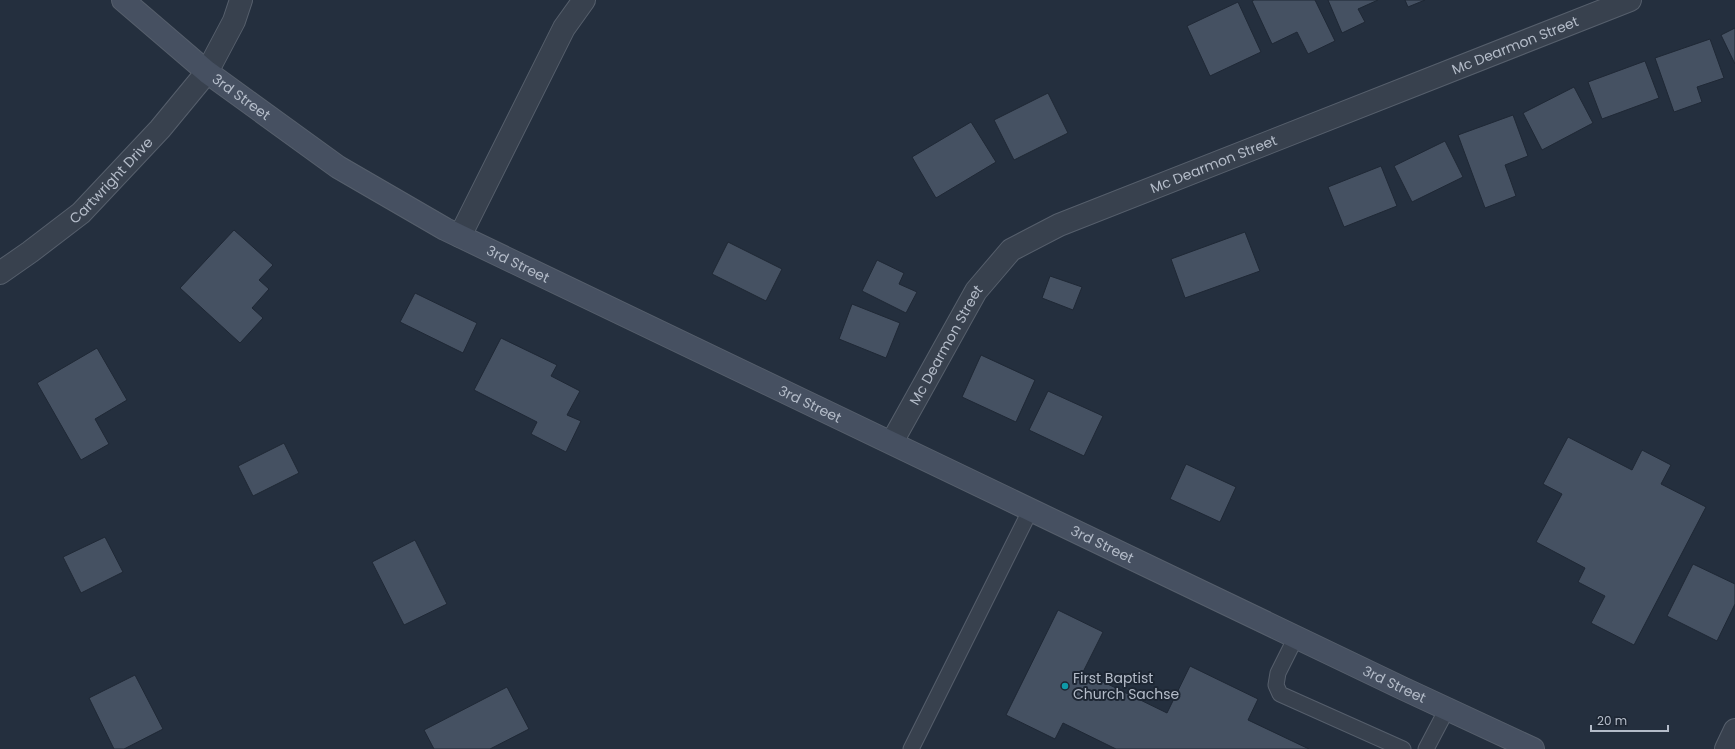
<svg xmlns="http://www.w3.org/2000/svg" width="1735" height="749" viewBox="0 0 1735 749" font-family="Poppins,sans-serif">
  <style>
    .building { fill: #455162; stroke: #1f2835 }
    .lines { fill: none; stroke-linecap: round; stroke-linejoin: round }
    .lane-casing { stroke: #565f6c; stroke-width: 17 }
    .street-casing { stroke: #565f6c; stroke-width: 24 }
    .secondary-casing { stroke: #565f6c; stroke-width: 24 }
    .lane { stroke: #38414e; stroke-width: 15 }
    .street { stroke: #38414e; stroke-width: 22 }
    .secondary { stroke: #465061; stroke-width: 22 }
    .culture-dot { fill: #0f9aa8; stroke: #1d2633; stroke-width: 1.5 }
    .labels { text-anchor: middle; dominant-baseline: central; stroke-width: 4; stroke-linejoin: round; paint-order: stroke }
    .street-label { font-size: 14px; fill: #b4bcc9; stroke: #1d2633 }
    .poi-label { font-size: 14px; fill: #b4bcc9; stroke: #1d2633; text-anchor: start }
  </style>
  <rect width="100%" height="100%" fill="#242f3e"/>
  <g class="building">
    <path d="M1254 0H1315L1335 41 1308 54 1297 32 1272 44 1252 1Z"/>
    <path d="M1328 0H1378L1358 9 1365 22 1342 33Z"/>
    <path d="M1405 0H1425L1408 7Z"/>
    <path d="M1238 2 1261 52 1210 76 1187 26Z"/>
    <path d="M1735 28V64L1721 35Z"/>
    <path d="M1710 39 1724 78 1697 87 1702 102 1674 112 1655 58Z"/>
    <path d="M1645 61 1659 98 1602 119 1588 82Z"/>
    <path d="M1574 87 1593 123 1542 150 1523 113Z"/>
    <path d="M1048 93 1068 133 1014 160 994 120Z"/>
    <path d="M1513 115 1528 156 1505 165 1516 196 1485 208 1458 135Z"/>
    <path d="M971 122 996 162 936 198 912 157Z"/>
    <path d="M1445 141 1463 177 1412 202 1394 166Z"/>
    <path d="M1381 166 1397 206 1344 227 1328 187Z"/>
    <path d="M234 230 273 265 259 280 269 289 252 308 263 318 240 343 180 288Z"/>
    <path d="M1245 232 1260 271 1185 298 1171 259Z"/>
    <path d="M728 242 782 269 766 301 712 274Z"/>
    <path d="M877 260 904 273 899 284 917 292 906 313 862 291Z"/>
    <path d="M1050 276 1082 287 1073 310 1042 298Z"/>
    <path d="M415 293 477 323 463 353 400 322Z"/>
    <path d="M852 304 900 323 886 358 839 339Z"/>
    <path d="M501 338 557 365 551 376 580 391 567 415 581 421 566 452 531 434 537 422 474 390Z"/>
    <path d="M97 348 127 400 95 419 109 444 81 460 37 383Z"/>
    <path d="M981 355 1035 380 1016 422 962 397Z"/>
    <path d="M1048 391 1103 416 1084 456 1029 430Z"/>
    <path d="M1568 437 1632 470 1642 450 1671 465 1661 484 1706 507 1634 645 1591 623 1605 596 1578 582 1585 568 1536 542 1562 494 1543 484Z"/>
    <path d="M284 443 299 473 253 496 238 466Z"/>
    <path d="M1186 464 1236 487 1220 522 1170 499Z"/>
    <path d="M105 537 123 572 81 593 63 557Z"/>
    <path d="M415 540 447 604 404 625 372 562Z"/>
    <path d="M1693 564 1735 584V604L1717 641 1667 616Z"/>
    <path d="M1058 610 1103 632 1083 672 1167 713 1190 666 1258 699 1248 720 1309 749H1116L1063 723 1055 739 1006 715Z"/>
    <path d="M135 675 163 729 124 749H114L89 698Z"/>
    <path d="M507 687 529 729 490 749H434L424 730Z"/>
  </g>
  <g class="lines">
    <g class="lane-casing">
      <g id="lane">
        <path d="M1296 637 1278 673 1276 685 1280 694 1403 749"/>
        <path d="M911 749 1031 509"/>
        <path d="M1426 749 1447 709"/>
      </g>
    </g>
    <g class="street-casing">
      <g id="street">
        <path d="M460 236 564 28 584 0"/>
        <path id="s1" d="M0 273 30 252 81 213 160 129 207 72 234 21 241 0"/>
        <path id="s2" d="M892 442 976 291 1011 250 1059 225 1630 0"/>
        <path d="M1726 749 1735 730"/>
      </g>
    </g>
    <g class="secondary-casing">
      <g id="secondary">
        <path id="s3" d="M123 0 207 72 338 167 445 229 1402 688 1533 749"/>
      </g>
    </g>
    <use href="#lane" class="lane"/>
    <use href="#street" class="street"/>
    <use href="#secondary" class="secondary"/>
  </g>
  <circle class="culture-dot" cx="1065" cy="686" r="4"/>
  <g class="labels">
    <g class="street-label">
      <text stroke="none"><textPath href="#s2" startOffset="771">Mc Dearmon Street</textPath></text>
      <text stroke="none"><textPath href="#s3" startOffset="153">3rd Street</textPath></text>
      <text stroke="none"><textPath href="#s2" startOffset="447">Mc Dearmon Street</textPath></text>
      <text stroke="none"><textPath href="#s1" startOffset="145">Cartwright Drive</textPath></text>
      <text stroke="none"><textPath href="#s3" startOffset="477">3rd Street</textPath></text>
      <text stroke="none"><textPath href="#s2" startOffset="111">Mc Dearmon Street</textPath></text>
      <text stroke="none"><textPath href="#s3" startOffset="801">3rd Street</textPath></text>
      <text stroke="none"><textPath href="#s3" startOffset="1125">3rd Street</textPath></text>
      <text stroke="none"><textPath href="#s3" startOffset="1449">3rd Street</textPath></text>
    </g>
    <g class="poi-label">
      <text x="1073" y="678">First Baptist<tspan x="1073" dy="16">Church Sachse</tspan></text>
    </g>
  </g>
  <path d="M1591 725v6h77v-6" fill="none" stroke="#b4bcc9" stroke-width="2"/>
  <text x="1597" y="725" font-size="12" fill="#b4bcc9" stroke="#1d2633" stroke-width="3" paint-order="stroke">20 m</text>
</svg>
